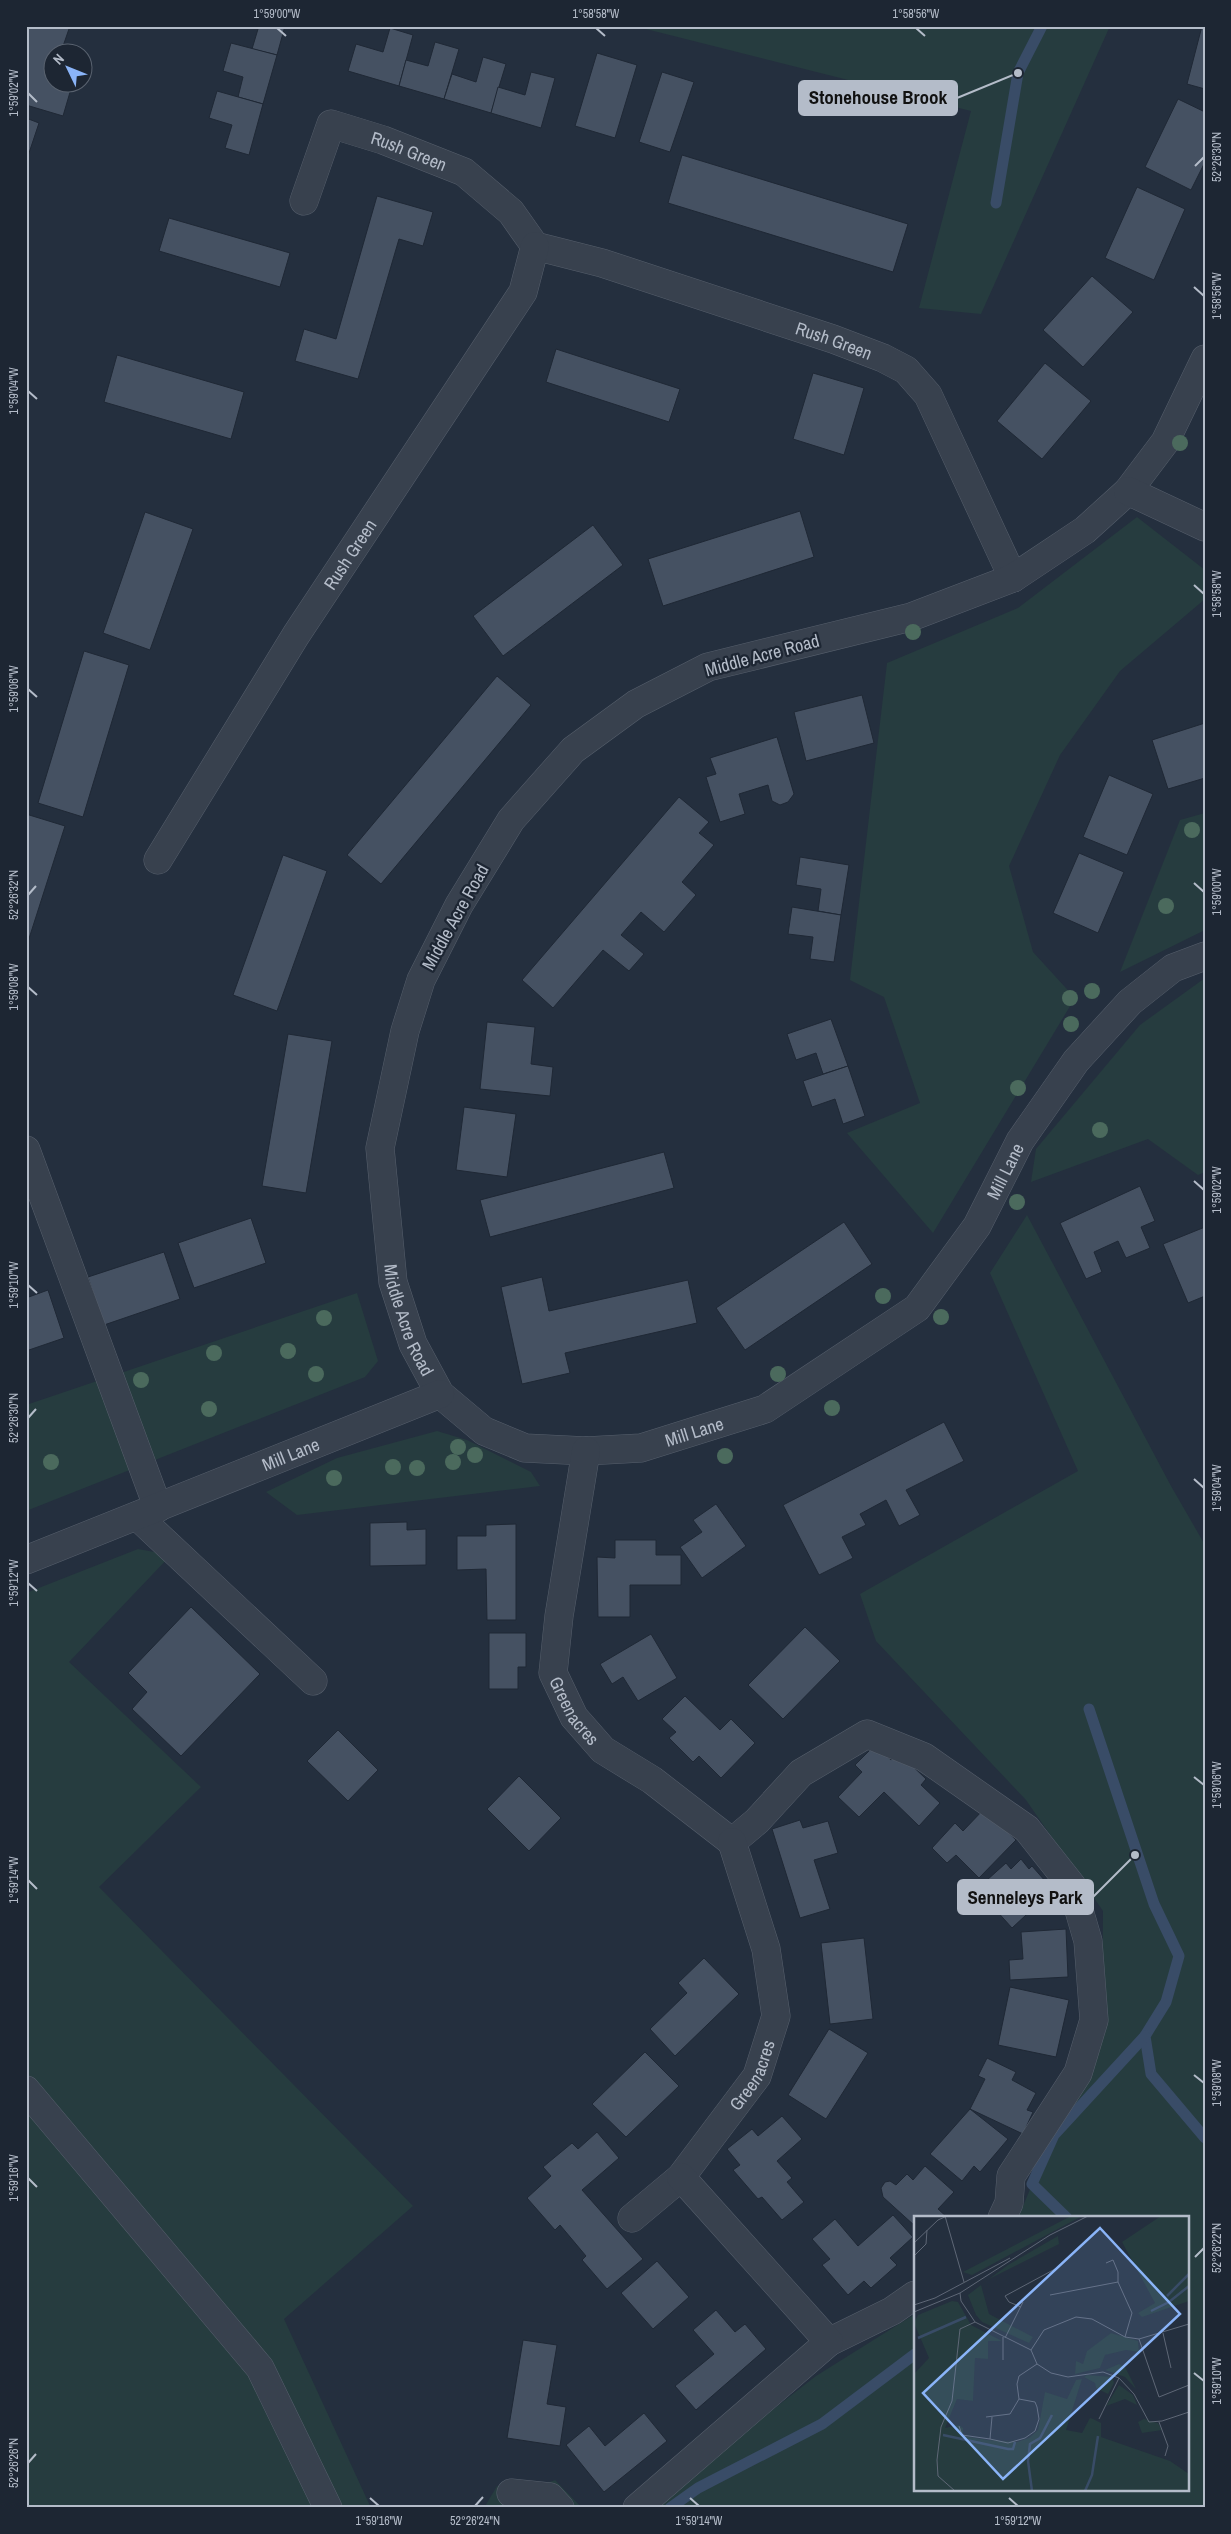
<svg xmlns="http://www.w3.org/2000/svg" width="1231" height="2534" viewBox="0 0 1231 2534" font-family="'Archivo Narrow',sans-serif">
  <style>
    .green { fill: #263c3f }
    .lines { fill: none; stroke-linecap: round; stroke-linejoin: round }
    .stream { stroke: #394c67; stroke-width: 11 }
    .building { fill: #455162; stroke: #1f2835 }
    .minor-casing { stroke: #565f6c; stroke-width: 29 }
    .minor { stroke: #38414e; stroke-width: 28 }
    .tree { fill: #4b6a5d }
    .ticks { fill: none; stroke: #b4bcc9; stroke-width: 2 }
    .labels { text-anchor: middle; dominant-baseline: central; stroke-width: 4.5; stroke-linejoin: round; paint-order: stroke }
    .street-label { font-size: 18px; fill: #b4bcc9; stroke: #1d2633 }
    .inset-river { fill: none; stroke: #394c67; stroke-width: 2.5 }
    .inset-road { fill: none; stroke: #5e6776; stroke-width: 1 }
    .view { fill: #8ab4f8; fill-opacity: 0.15; stroke: #8ab4f8; stroke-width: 2.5 }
    .inset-edge { fill: none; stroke: #b4bcc9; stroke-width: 2.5 }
    .leader { fill: none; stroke: #b4bcc9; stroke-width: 2 }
    .callout-dot { fill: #b4bcc9; stroke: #1d2633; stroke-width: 2 }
    .callout { fill: #b4bcc9; stroke: #b4bcc9; stroke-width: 2 }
    .callout-label { font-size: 19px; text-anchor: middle; font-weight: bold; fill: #111 }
    .neatline { fill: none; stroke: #b4bcc9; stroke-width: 2 }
    .ticks-label { font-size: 12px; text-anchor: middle; fill: #b4bcc9 }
  </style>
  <rect width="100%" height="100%" fill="#242f3e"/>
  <g class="green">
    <path d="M634 26H1110L981 314 919 308 971 111Z"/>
    <path d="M1137 517 1205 570V599L1120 671 1060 755 1009 866 1033 952 1075 998 933 1233 847 1133 920 1103 884 997 850 980 887 663 1018 608Z"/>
    <path d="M1205 813V930L1120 972 1180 820Z"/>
    <path d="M1205 978V1172L1198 1175 1148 1139 1031 1182 1036 1149 1140 1025Z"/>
    <path d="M1027 1215 1171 1486 1205 1545V2508H646L816 2376 915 2314V2490H1187V2218H1018L1041 2163 1102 2036 1103 1911 1026 1800 876 1641 860 1594 1078 1471 990 1273Z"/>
    <path d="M357 1293 378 1361 365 1377 26 1511V1405Z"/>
    <path d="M437 1431 467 1440 531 1472 540 1486 297 1515 266 1492 337 1458Z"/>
    <path d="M138 1549 171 1555 69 1662 201 1787 99 1887 413 2206 284 2319 371 2508H26V1593Z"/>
    <path d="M555 2480 582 2508H484L497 2486 534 2488Z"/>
  </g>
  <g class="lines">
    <g class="stream">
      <path d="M996 203 1018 73 1042 26"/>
      <path d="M1089 1709 1154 1904 1179 1956 1166 2002 1145 2036 1151 2074 1205 2138"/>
      <path d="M1067 2218 1032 2184 1054 2135 1145 2036"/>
      <path d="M670 2508 698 2488 822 2424 915 2354"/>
    </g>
  </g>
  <g class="building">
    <path d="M26 26H70L61 52H52V82H73L63 116 26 105Z"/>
    <path d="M248 26H285L277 55 252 49 258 29Z"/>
    <path d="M1202 26H1205V89L1187 84Z"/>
    <path d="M390 28 413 35 399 86 348 71 356 44 383 52Z"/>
    <path d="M435 42 459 49 444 99 399 86 406 60 428 66Z"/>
    <path d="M231 43 277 55 263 104 238 97 243 77 223 71Z"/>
    <path d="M597 53 637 65 615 138 575 126Z"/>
    <path d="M483 57 506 64 491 113 444 99 452 74 476 82Z"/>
    <path d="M531 72 555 78 541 128 491 113 498 87 525 95Z"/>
    <path d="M662 72 694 82 670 152 639 142Z"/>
    <path d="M217 91 263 104 249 155 225 148 232 125 209 118Z"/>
    <path d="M1178 99 1205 112V162L1191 190 1145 167Z"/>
    <path d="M26 118 39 123 26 162Z"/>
    <path d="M682 155 908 224 893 272 668 203Z"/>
    <path d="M1137 187 1185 209 1154 280 1105 258Z"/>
    <path d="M377 196 433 212 423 246 399 239 358 379 295 361 304 329 336 339Z"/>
    <path d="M169 218 290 253 280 287 159 251Z"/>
    <path d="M1092 276 1133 312 1083 367 1043 330Z"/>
    <path d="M556 349 680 389 669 422 546 382Z"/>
    <path d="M117 355 244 392 231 439 104 402Z"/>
    <path d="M1045 363 1091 401 1042 459 997 421Z"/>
    <path d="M813 373 864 388 844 455 793 439Z"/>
    <path d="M800 511 814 557 663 606 648 559Z"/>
    <path d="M145 512 193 529 150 650 103 633Z"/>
    <path d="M593 525 623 565 503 656 473 616Z"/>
    <path d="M84 651 129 665 83 817 38 803Z"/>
    <path d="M497 676 531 705 381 884 347 855Z"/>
    <path d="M862 695 874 743 806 761 794 712Z"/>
    <path d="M1205 723V778L1168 789 1152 740Z"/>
    <path d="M777 737 794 794 788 802 780 805 772 801 768 785 739 794 745 814 720 822 706 777 716 774 710 758Z"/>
    <path d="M1109 775 1153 794 1127 855 1083 837Z"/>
    <path d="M679 797 709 822 699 833 714 845 682 882 696 895 664 932 641 912 621 935 644 954 629 971 603 950 553 1008 522 980Z"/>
    <path d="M26 814 65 826 26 948Z"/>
    <path d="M1079 853 1124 872 1098 933 1053 913Z"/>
    <path d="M283 855 327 871 277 1011 233 995Z"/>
    <path d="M800 857 849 865 841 915 818 911 821 889 796 885Z"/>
    <path d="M792 907 841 915 834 962 810 959 813 937 788 934Z"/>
    <path d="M831 1019 848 1066 823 1074 816 1053 796 1060 787 1034Z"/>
    <path d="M487 1022 535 1027 531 1064 553 1067 550 1096 480 1089Z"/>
    <path d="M288 1034 332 1041 306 1193 262 1186Z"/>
    <path d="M848 1066 865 1116 843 1124 835 1099 812 1107 803 1081Z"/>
    <path d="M464 1107 516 1114 507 1177 456 1170Z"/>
    <path d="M664 1152 674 1188 490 1237 480 1200Z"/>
    <path d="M1140 1186 1155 1221 1141 1227 1150 1248 1126 1258 1118 1241 1094 1252 1102 1272 1086 1279 1060 1223Z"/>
    <path d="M251 1218 266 1263 194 1288 178 1243Z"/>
    <path d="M844 1222 872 1264 745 1350 716 1308Z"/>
    <path d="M1205 1227V1296L1188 1303 1163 1244Z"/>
    <path d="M164 1252 180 1299 104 1325 88 1277Z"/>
    <path d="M542 1277 549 1311 688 1280 697 1323 565 1353 570 1373 522 1384 501 1287Z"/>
    <path d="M48 1290 64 1338 26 1351V1298Z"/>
    <path d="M944 1422 964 1461 906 1490 920 1515 899 1526 886 1500 860 1514 866 1525 842 1537 853 1558 819 1575 783 1505Z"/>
    <path d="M716 1504 746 1546 702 1578 680 1547 702 1532 693 1520Z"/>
    <path d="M407 1522V1530L426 1529V1565L370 1566V1523Z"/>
    <path d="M516 1524V1620H487L486 1569 457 1570V1536H486V1525Z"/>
    <path d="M615 1540H656V1555H681V1585H630V1617H598L597 1557 615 1558Z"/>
    <path d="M191 1607 260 1674 181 1756 132 1709 147 1692 128 1673Z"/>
    <path d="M805 1627 840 1661 783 1719 748 1685Z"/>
    <path d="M489 1633H526V1667H518V1689H489Z"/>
    <path d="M651 1634 677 1678 638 1701 623 1677 612 1684 600 1664Z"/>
    <path d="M685 1696 720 1730 731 1719 755 1743 721 1778 699 1756 693 1762 669 1738 676 1732 662 1719Z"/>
    <path d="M338 1730 378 1770 348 1801 307 1761Z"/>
    <path d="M875 1745 891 1760 899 1753 926 1779 921 1785 940 1803 919 1826 884 1792 859 1817 838 1797 862 1772 855 1765Z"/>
    <path d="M519 1776 561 1818 529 1851 487 1809Z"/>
    <path d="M984 1809 1016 1840 979 1878 956 1855 947 1863 932 1848 955 1823 963 1831Z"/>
    <path d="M800 1820 803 1828 828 1821 838 1853 814 1860 830 1909 800 1918 772 1829Z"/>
    <path d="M1021 1859 1029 1869 1032 1866 1053 1890 1012 1928 977 1889 1006 1863 1011 1869Z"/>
    <path d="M1066 1929 1068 1977 1010 1980 1009 1960 1023 1959 1021 1932Z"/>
    <path d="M864 1938 873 2019 830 2024 821 1943Z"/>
    <path d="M704 1958 739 1994 675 2056 650 2029 687 1993 678 1983Z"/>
    <path d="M1010 1987 1069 2000 1056 2057 998 2045Z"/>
    <path d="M829 2029 868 2053 826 2119 788 2095Z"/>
    <path d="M645 2052 679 2086 626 2137 592 2104Z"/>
    <path d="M987 2058 1016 2072 1012 2080 1036 2093 1027 2110 1033 2112 1023 2134 970 2109 985 2079 978 2076Z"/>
    <path d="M970 2109 1008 2139 980 2172 974 2166 962 2181 930 2154Z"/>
    <path d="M782 2116 802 2139 777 2161 792 2178 787 2182 804 2202 782 2220 762 2197 758 2199 733 2170 740 2165 727 2149 752 2129 758 2136Z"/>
    <path d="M597 2132 619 2158 582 2190 643 2259 607 2289 582 2260 586 2256 560 2225 555 2230 527 2198 551 2176 543 2167 572 2143 578 2149Z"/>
    <path d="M925 2166 954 2192 938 2209 948 2218H915V2226L883 2197 881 2188 885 2182 890 2181 896 2185 907 2174 913 2180Z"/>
    <path d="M893 2215 913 2237 890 2258 897 2265 871 2288 864 2281 848 2295 822 2265 830 2259 812 2239 835 2219 858 2246Z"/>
    <path d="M657 2261 689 2297 653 2329 621 2293Z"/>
    <path d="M716 2310 735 2332 745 2324 766 2349 696 2410 675 2386 714 2354 693 2330Z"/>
    <path d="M523 2340 557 2345 547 2404 566 2407 560 2446 507 2438Z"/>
    <path d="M644 2413 667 2441 604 2492 566 2445 589 2426 605 2446Z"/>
  </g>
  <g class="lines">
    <g class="minor-casing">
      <g id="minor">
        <path id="s1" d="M304 201 331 124 383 140 464 172 511 212 535 246 602 263 833 339 883 358 906 370 928 395 1013 578"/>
        <path id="s2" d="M1205 359 1165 442 1128 491 1085 530 1013 578 911 617 708 667 636 704 573 750 511 820 459 905 421 980 405 1031 380 1148 393 1282 413 1344 440 1394 484 1431 525 1448 586 1451 641 1448 765 1409 917 1308 977 1226 1020 1141 1076 1061 1130 1002 1173 968 1205 956"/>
        <path d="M1128 491 1205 527"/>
        <path id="s3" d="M158 860 296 635 523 292 535 246"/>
        <path d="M26 1150 158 1508"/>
        <path id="s4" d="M586 1451 559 1616 553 1673 574 1717 603 1750 652 1780 732 1842 757 1821 801 1773 867 1734 924 1757 1027 1829 1072 1886 1088 1941 1094 2020 1078 2073 1011 2176 1009 2203 1002 2218"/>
        <path d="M137 1516 313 1681"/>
        <path id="s5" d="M26 1560 440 1394"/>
        <path d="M26 2090 260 2368 328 2508"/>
        <path id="s6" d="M632 2218 681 2177 757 2076 776 2016 766 1949 732 1842"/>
        <path d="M829 2342 892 2311 915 2295"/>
        <path d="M511 2493 550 2497 560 2508"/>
        <path d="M637 2508 829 2342 681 2177"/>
      </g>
    </g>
    <use href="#minor" class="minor"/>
  </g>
  <g class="tree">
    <circle cx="1180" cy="443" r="8"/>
    <circle cx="913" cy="632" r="8"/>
    <circle cx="1192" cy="830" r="8"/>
    <circle cx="1166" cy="906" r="8"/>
    <circle cx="1092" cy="991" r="8"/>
    <circle cx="1070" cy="998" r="8"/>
    <circle cx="1071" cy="1024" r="8"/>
    <circle cx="1018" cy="1088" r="8"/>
    <circle cx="1100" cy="1130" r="8"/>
    <circle cx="1017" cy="1202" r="8"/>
    <circle cx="883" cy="1296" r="8"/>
    <circle cx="941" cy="1317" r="8"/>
    <circle cx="324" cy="1318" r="8"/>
    <circle cx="288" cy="1351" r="8"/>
    <circle cx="214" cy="1353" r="8"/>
    <circle cx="316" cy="1374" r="8"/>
    <circle cx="778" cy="1374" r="8"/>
    <circle cx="141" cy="1380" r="8"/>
    <circle cx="832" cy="1408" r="8"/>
    <circle cx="209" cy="1409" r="8"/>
    <circle cx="458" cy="1447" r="8"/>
    <circle cx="475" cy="1455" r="8"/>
    <circle cx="725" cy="1456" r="8"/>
    <circle cx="51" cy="1462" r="8"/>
    <circle cx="453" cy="1462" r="8"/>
    <circle cx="393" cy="1467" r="8"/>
    <circle cx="417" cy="1468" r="8"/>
    <circle cx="334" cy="1478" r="8"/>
  </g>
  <path class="ticks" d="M277 28 286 36M596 28 605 36M916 28 925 36M28 93 37 102M1195 166 1204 157M1194 287 1204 296M28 391 37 399M1194 585 1204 594M28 689 37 697M1194 883 1204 892M28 895 36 886M28 987 37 995M1194 1181 1204 1190M28 1285 37 1293M28 1418 36 1409M1194 1479 1204 1488M28 1583 37 1591M1194 1777 1204 1785M28 1880 37 1889M1194 2075 1204 2083M28 2178 37 2187M1195 2257 1204 2248M1194 2373 1204 2381M28 2463 36 2454M370 2498 379 2506M690 2498 699 2506M1009 2498 1018 2506M475 2506 483 2497"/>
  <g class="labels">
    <g class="street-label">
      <text stroke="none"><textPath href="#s1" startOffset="164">Rush Green</textPath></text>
      <text stroke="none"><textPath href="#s1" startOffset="640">Rush Green</textPath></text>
      <text stroke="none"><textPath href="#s3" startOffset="361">Rush Green</textPath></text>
      <text transform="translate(762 655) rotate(-15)">Middle Acre Road</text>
      <text transform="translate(455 917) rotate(-61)">Middle Acre Road</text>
      <text stroke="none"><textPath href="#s2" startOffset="2176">Mill Lane</textPath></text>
      <text stroke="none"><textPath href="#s2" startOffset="1401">Middle Acre Road</textPath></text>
      <text stroke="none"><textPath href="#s2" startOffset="1756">Mill Lane</textPath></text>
      <text stroke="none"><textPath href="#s5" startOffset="285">Mill Lane</textPath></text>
      <text stroke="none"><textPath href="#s4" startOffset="268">Greenacres</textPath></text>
      <text stroke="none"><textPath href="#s6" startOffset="189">Greenacres</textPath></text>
    </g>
  </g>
  <g transform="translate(914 2216)">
    <rect width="275" height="275" fill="#242f3e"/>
    <path d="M157 0H168L58 59 49 56ZM247 0H275V85L228 101 224 97 241 87 208 26ZM144 20 145 28 75 63 94 49ZM67 69 75 98 119 121 115 127 68 106 62 99 54 79ZM38 85 44 86 57 109 88 125H74V143L61 142 59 185 43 183 31 212 45 209 49 212V220L73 224 103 226 115 222 124 214 131 176 153 183 162 164 168 163 152 214 168 217 176 202 179 203 187 207V221L256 245 275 258V275H0V158L15 142 0 107 4 99ZM197 117 224 125 225 136 212 134 191 139 186 152 161 158 162 145 169 148 173 135ZM205 148 211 151 222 173 211 161 191 154ZM173 159 198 161 200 167 194 178 182 172 181 167 170 161ZM205 169 219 179 223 189 211 183 192 190ZM230 203 244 207 248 214 228 217 224 206Z" fill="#263c3f"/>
    <path class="inset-river" d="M253 80 275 58M237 95 255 86 275 70M4 122 52 101M29 219 94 233H99L101 226M118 275 114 245 116 228 126 222 138 199M171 275 178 259 184 220"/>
    <path class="inset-road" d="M31 0 50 66M0 27 24 4 33 0M0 40 12 28 13 14M192 47 199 44 204 56V66L218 97 211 121M46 77 47 85 61 106 117 134M136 79 204 66M0 89 21 82 96 42M107 91 95 86 91 80 141 53M0 96 46 77 136 19 174 0M275 108 225 123 211 121 178 103 162 101 130 114 117 134 123 148 137 157 154 161 189 156 205 162 220 178 235 206 248 205 275 196M249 117 257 152M91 122 109 86M225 123 245 181 275 169M89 144V121M72 201 96 198 105 183M185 203 205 162M245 206 254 230 251 240M45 210 48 219 76 223 78 201M76 223 94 227 111 222 121 215 125 203 123 191 121 186 105 183 103 168 105 160 123 148M41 275 24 260 23 244 27 211 38 185 46 113 61 106"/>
    <path class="view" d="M186 12 266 98 89 263 9 177Z"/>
    <rect width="275" height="275" class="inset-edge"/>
  </g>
  <path class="leader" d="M1018 73L957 98M1135 1855L1093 1897"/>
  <g class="callout-dot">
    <circle cx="1018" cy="73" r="5"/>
    <circle cx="1135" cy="1855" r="5"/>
  </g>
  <g class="callout">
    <rect x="799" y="81" width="158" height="34" rx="5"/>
    <rect x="958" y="1880" width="135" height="34" rx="5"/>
  </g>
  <g class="callout-label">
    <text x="878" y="104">Stonehouse Brook</text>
    <text x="1025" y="1904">Senneleys Park</text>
  </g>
  <rect width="1231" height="2534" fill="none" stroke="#1d2633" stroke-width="55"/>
  <g transform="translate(68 68) rotate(313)"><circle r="24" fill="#1d2633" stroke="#59626f"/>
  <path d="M0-4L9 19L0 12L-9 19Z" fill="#8ab4f8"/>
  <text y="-8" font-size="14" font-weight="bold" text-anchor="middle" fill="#b4bcc9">N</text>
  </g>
  <rect x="28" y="28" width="1176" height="2478" class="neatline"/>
  <g class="ticks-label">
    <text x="277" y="18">1°59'00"W</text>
    <text x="596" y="18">1°58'58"W</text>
    <text x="916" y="18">1°58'56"W</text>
    <text transform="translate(14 93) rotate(-90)" y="4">1°59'02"W</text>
    <text transform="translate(1217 157) rotate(-90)" y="4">52°26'30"N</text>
    <text transform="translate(1217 296) rotate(-90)" y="4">1°58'56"W</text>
    <text transform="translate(14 391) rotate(-90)" y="4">1°59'04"W</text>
    <text transform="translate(1217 594) rotate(-90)" y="4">1°58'58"W</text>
    <text transform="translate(14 689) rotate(-90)" y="4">1°59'06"W</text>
    <text transform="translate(1217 892) rotate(-90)" y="4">1°59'00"W</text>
    <text transform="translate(14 895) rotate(-90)" y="4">52°26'32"N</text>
    <text transform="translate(14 987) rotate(-90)" y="4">1°59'08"W</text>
    <text transform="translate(1217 1190) rotate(-90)" y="4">1°59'02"W</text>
    <text transform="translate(14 1285) rotate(-90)" y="4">1°59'10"W</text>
    <text transform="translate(14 1418) rotate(-90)" y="4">52°26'30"N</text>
    <text transform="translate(1217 1488) rotate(-90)" y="4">1°59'04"W</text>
    <text transform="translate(14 1583) rotate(-90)" y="4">1°59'12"W</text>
    <text transform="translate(1217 1785) rotate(-90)" y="4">1°59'06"W</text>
    <text transform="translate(14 1880) rotate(-90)" y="4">1°59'14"W</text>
    <text transform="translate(1217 2083) rotate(-90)" y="4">1°59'08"W</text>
    <text transform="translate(14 2178) rotate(-90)" y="4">1°59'16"W</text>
    <text transform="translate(1217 2248) rotate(-90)" y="4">52°26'22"N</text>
    <text transform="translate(1217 2381) rotate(-90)" y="4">1°59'10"W</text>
    <text transform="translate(14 2463) rotate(-90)" y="4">52°26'26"N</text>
    <text x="379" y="2525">1°59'16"W</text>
    <text x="475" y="2525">52°26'24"N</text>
    <text x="699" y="2525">1°59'14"W</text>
    <text x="1018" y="2525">1°59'12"W</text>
  </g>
</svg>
